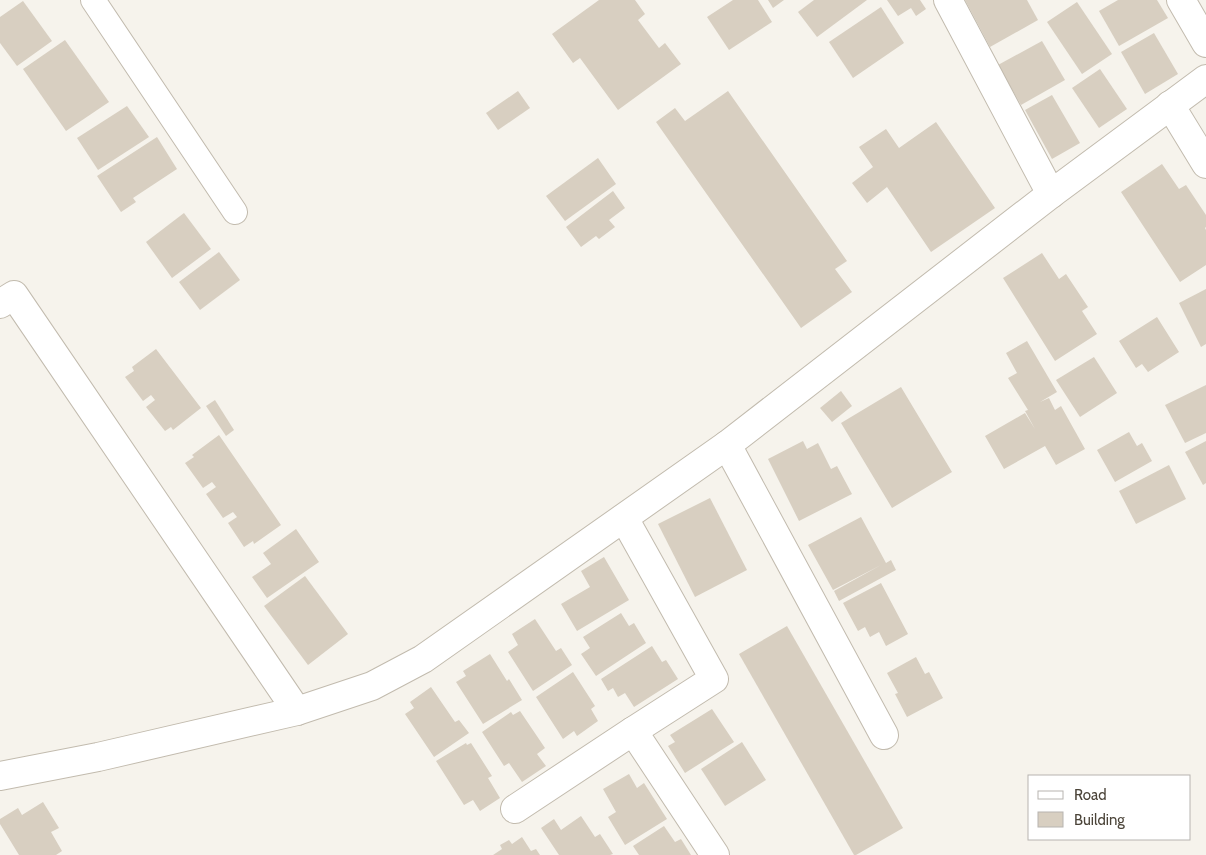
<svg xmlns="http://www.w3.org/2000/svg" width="1206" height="855" viewBox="0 0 1206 855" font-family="Cabin,sans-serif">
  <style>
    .building { fill: #d8cfc1 }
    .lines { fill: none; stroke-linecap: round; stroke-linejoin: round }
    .lane-casing { stroke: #c2bbae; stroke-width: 26 }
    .street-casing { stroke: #c2bbae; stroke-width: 30 }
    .lane { stroke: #fff; stroke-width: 24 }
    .street { stroke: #fff; stroke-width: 28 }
  </style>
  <rect width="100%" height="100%" fill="#f6f3ec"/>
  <g class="building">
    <path d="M599 0H635L645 14 638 20 659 48 665 43 681 64 618 110 580 58 573 63 552 34Z"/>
    <path d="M733 0H758L772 22 729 50 707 17Z"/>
    <path d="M768 0H784L773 8Z"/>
    <path d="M814 0H867L817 37 798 12Z"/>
    <path d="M887 0H920L926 9 916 16 911 8 898 16Z"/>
    <path d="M965 0H1027L1038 20 990 47Z"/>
    <path d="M1118 0H1157L1168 18 1119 46 1099 11Z"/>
    <path d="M23 1 52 41 17 66 0 43V17Z"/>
    <path d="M1077 2 1112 54 1082 74 1047 22Z"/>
    <path d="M881 7 904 43 853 78 829 42Z"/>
    <path d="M1154 33 1178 74 1145 94 1121 52Z"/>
    <path d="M65 40 109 102 66 131 23 69Z"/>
    <path d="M1042 41 1065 80 1021 105 998 65Z"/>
    <path d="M1100 69 1127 109 1099 128 1072 88Z"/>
    <path d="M518 91 530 108 498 130 486 113Z"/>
    <path d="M728 91 847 261 835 269 852 292 801 328 656 122 675 108 685 121Z"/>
    <path d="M1052 95 1080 143 1052 159 1025 110Z"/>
    <path d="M127 106 149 137 98 170 77 138Z"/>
    <path d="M936 122 995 208 931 252 887 187 867 203 852 183 873 167 859 147 886 129 899 148Z"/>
    <path d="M157 137 177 169 133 198 136 202 121 212 97 176Z"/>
    <path d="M598 158 616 184 565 221 546 196Z"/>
    <path d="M1162 164 1179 189 1186 185 1206 215V227L1205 228 1206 230V265L1180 282 1121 192Z"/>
    <path d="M613 191 625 208 609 220 615 227 599 239 596 236 581 247 566 227Z"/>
    <path d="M184 213 211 249 172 278 146 242Z"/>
    <path d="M219 252 240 280 200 310 179 282Z"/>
    <path d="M1042 253 1059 279 1066 274 1088 307 1082 311 1097 334 1055 361 1003 278Z"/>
    <path d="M1206 289V344L1201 347 1179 303Z"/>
    <path d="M1157 317 1179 352 1148 372 1142 364 1136 368 1119 341Z"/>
    <path d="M1027 341 1057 392 1040 402 1049 398 1055 410 1061 406 1085 449 1056 465 1045 446 1004 469 985 436 1025 413 1035 429 1025 411 1028 410 1008 378 1017 373 1006 353Z"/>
    <path d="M156 349 201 408 173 430 171 427 165 431 146 407 155 400 151 395 143 401 125 377 134 371 132 367Z"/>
    <path d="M1094 357 1117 393 1080 417 1056 380Z"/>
    <path d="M1206 385V433L1185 443 1165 405Z"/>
    <path d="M901 387 952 472 892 508 841 423Z"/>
    <path d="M841 391 852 406 832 422 820 408Z"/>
    <path d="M215 400 234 430 226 436 206 406Z"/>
    <path d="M1129 432 1137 446 1142 443 1152 461 1115 482 1097 450Z"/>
    <path d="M219 435 281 525 254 544 253 541 244 547 228 523 237 517 233 512 223 518 206 494 216 487 212 482 203 488 185 463 194 457 192 455Z"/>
    <path d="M803 441 807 449 818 443 831 469 837 466 852 494 799 521 768 459Z"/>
    <path d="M1206 441V483L1203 485 1185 452Z"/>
    <path d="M1169 465 1186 499 1136 524 1119 491Z"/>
    <path d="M710 498 747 570 695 597 658 524Z"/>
    <path d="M861 517 886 563 891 560 896 570 839 601 834 591 881 565 833 590 808 545Z"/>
    <path d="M296 529 319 562 267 598 252 577 271 564 263 553Z"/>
    <path d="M604 557 629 600 577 631 561 604 590 587 581 571Z"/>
    <path d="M305 576 348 634 308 665 264 606Z"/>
    <path d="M881 583 908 634 886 646 879 632 870 637 865 627 858 631 843 603Z"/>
    <path d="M621 613 629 626 634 623 646 643 596 676 581 654 590 648 583 637Z"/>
    <path d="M535 619 556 651 561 648 572 665 533 691 508 652 518 645 512 634Z"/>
    <path d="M787 626 903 828 856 855H854L739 654Z"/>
    <path d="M652 646 662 662 666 660 678 679 634 707 625 693 618 697 613 688 608 691 601 679Z"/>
    <path d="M490 654 507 681 509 679 522 700 483 724 456 682 466 676 463 671Z"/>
    <path d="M916 657 925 674 929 672 943 698 907 717 895 694 898 693 887 673Z"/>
    <path d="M573 672 595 706 591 709 598 721 577 736 574 731 563 739 536 697Z"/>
    <path d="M431 687 455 722 459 720 469 733 434 757 405 714 414 708 410 702Z"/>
    <path d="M712 709 734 742 685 773 668 746 675 742 670 735Z"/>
    <path d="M520 711 545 748 537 754 546 766 522 782 509 763 504 766 482 732 511 712 513 715Z"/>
    <path d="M742 742 766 780 725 806 701 769Z"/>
    <path d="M466 743 467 745 471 743 492 776 488 778 500 798 480 811 473 800 464 805 436 761Z"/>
    <path d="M629 774 637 788 644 783 667 819 625 845 608 817 616 812 603 789Z"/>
    <path d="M43 802 59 828 51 832 62 851 56 855H19L0 824V819L18 808 22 815Z"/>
    <path d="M581 816 595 837 600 834 613 854 610 855H559L541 828 554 819 561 830Z"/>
    <path d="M664 826 675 842 681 839 691 855H639L633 846Z"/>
    <path d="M522 837 531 851 536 849 540 855H493L502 849 500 845 509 840 512 844Z"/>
  </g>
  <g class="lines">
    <g class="lane-casing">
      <path id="lane" d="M93 0 235 212"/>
    </g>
    <g class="street-casing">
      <g id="street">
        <path d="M948 0 1051 194"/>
        <path d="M1181 0 1206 43"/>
        <path d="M1170 105 1206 164"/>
        <path d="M0 304 14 295 297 711"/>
        <path d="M727 445 884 735"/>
        <path d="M624 518 714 679 633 731 715 855"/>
        <path d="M0 776 98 757 297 711 372 686 423 659 727 445 1051 194 1206 79"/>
        <path d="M515 809 633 731"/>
      </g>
    </g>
    <use href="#lane" class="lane"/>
    <use href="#street" class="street"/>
  </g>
  <rect x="1028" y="775" width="162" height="65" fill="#ffffff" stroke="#b7b4b0"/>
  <rect x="1038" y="791" width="25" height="8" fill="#ffffff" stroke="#b7b4b0"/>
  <text x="1074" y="800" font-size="15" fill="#4b4439">Road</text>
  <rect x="1038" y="812" width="25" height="15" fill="#d8cfc1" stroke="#b7b4b0"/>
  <text x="1074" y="825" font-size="15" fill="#4b4439">Building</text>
</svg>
